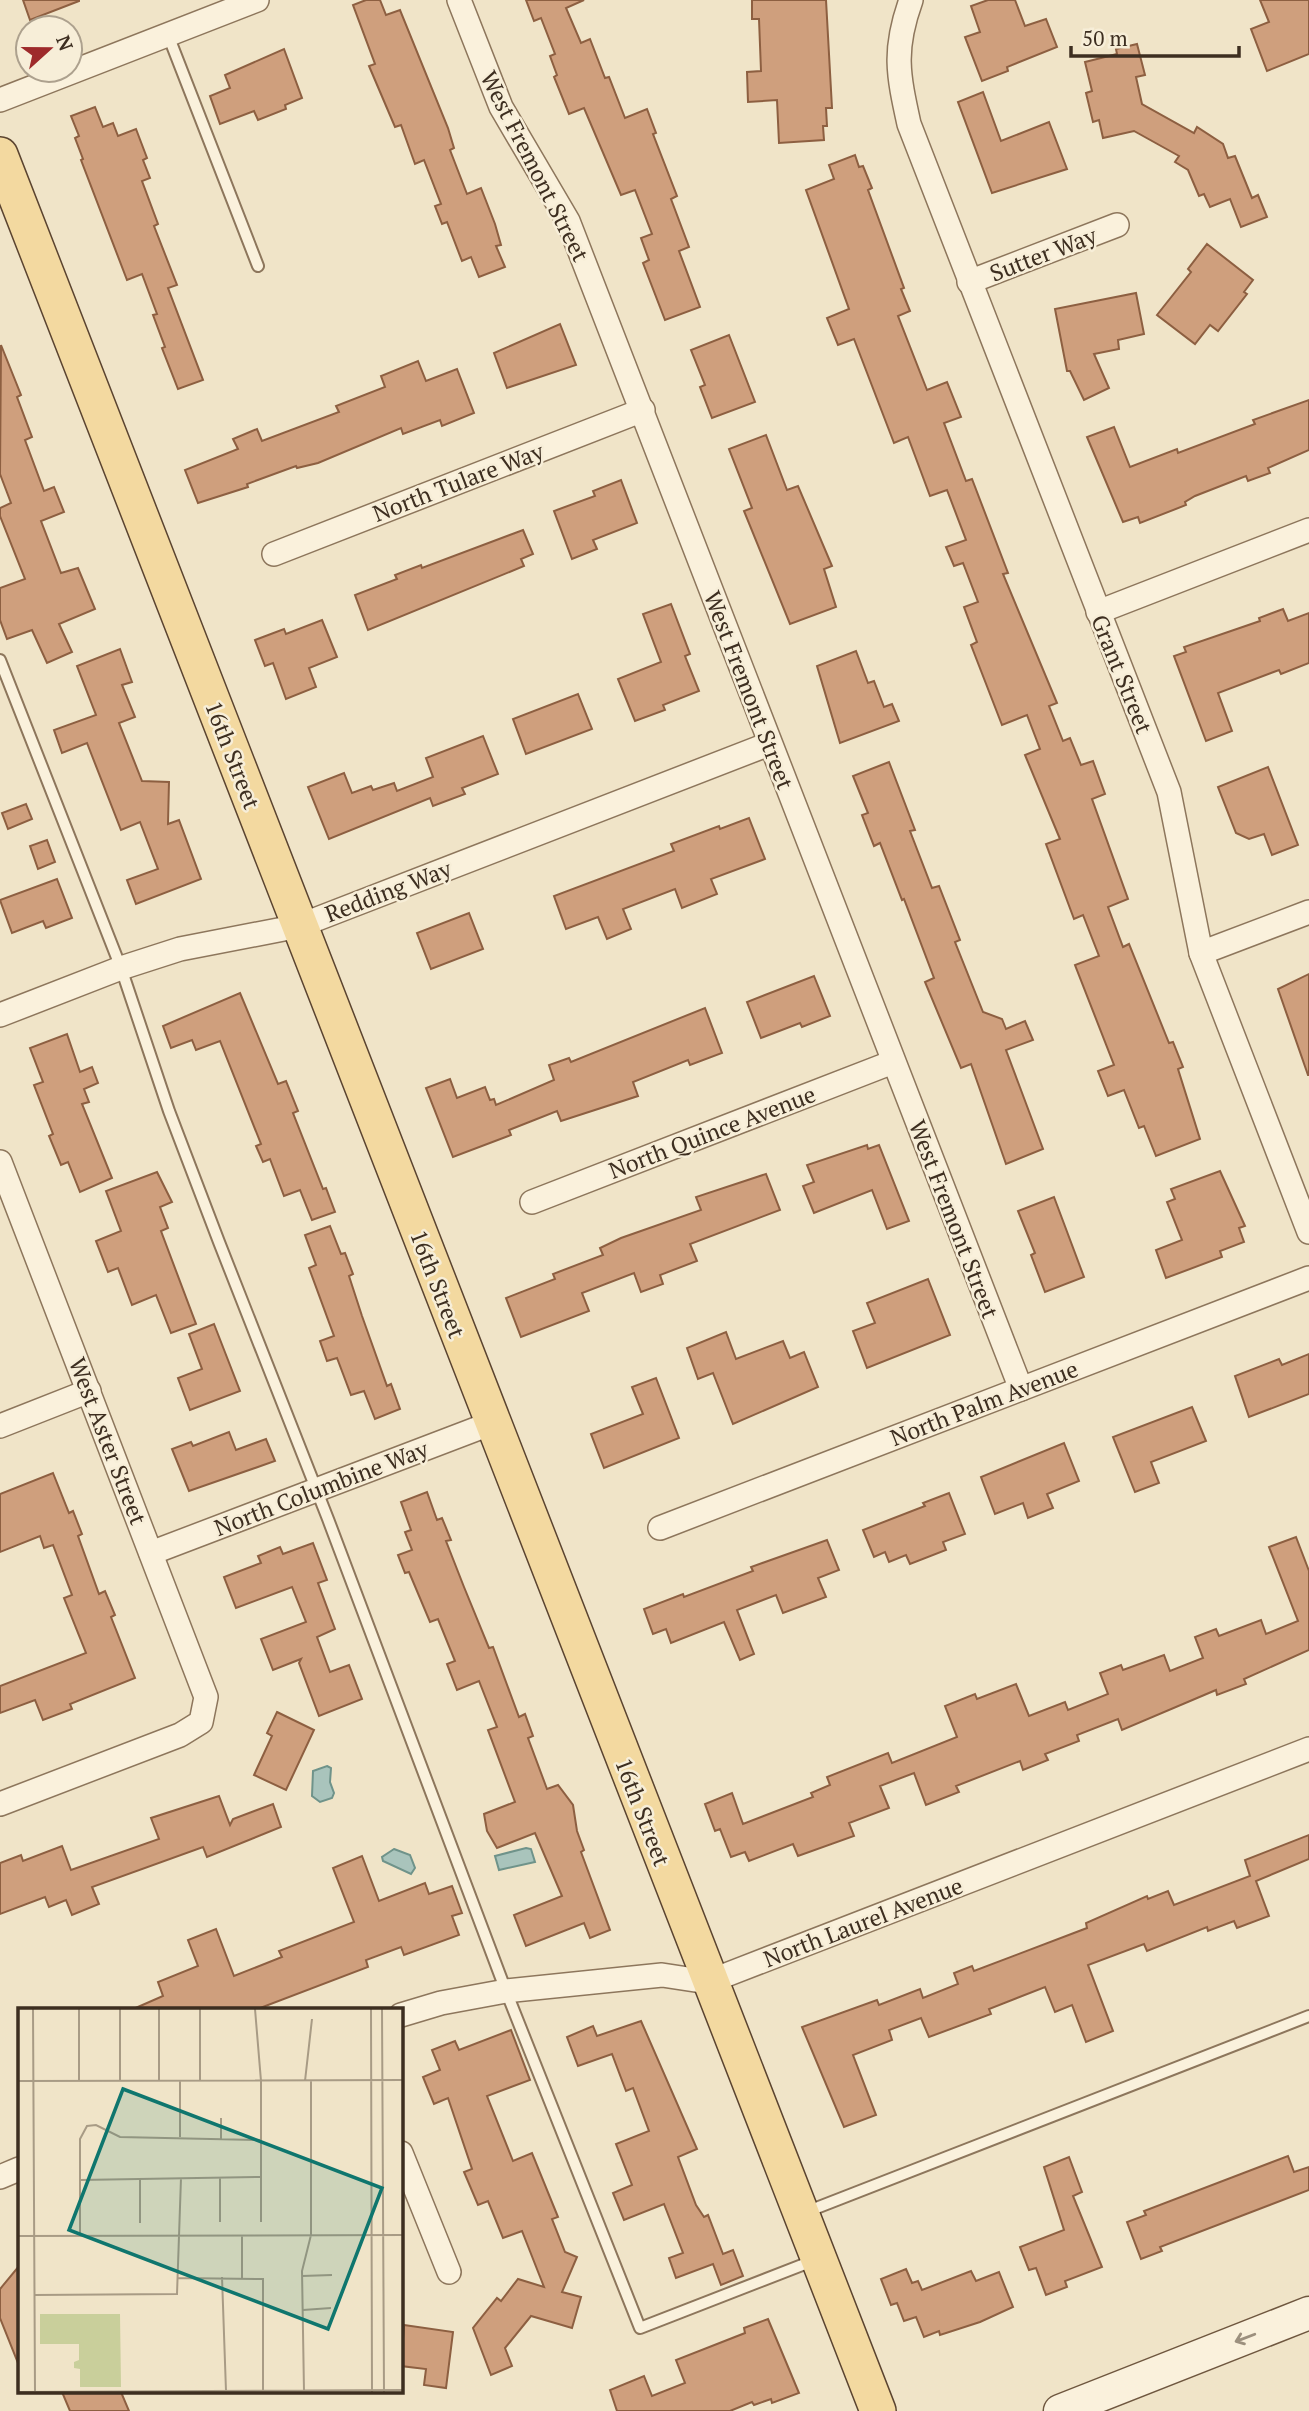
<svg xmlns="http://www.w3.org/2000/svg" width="1309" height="2411" viewBox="0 0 1309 2411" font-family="'PT Serif',serif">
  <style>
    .water { fill: #a9c4bc; stroke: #6f938a; stroke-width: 2 }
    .building { fill: #cf9f7d; stroke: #8d5f41; stroke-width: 2 }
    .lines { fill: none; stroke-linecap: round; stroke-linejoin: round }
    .service-casing { stroke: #8d765c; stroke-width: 14 }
    .minor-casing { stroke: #8d765c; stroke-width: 26 }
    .secondary-casing { stroke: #6f573f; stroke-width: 35 }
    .primary-casing { stroke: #5b4430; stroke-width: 38 }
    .service { stroke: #faf1dc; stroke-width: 10 }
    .minor { stroke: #faf1dc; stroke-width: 23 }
    .secondary { stroke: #faf1dc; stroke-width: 32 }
    .primary { stroke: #f3d9a0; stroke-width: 35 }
    .oneway { stroke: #9c907e }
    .labels { text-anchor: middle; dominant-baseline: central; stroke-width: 5; stroke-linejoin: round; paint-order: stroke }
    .street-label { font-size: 23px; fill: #3d2e20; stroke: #f7eed8 }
    .inset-road { fill: none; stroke: #a89b85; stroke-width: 2 }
    .view { fill: #0f766e; fill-opacity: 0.15; stroke: #0f766e; stroke-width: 3.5 }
    .inset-edge { fill: none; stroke: #3d2e20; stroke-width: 3.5 }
  </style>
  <rect width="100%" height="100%" fill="#f0e4c8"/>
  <g class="water">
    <path d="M327 1766 331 1768 330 1782 334 1793 332 1798 320 1802 312 1796 313 1771Z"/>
    <path d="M526 1848 531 1849 535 1862 499 1870 495 1856Z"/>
    <path d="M394 1849 410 1855 415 1868 411 1874 383 1861 382 1857Z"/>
  </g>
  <g class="building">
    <path d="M23 0H79V1L30 20Z"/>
    <path d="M366 0H380L386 15 400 10 448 128 454 148 450 150 467 194 481 188 495 224 501 245 496 246 505 267 479 277 471 257 462 261 447 222 442 224 435 206 441 204 424 160 415 164 401 125 395 127 369 66 375 64 353 5Z"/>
    <path d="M526 0H584L566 8 581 43 590 39 605 78 609 77 625 118 647 109 656 133 653 134 677 196 671 199 689 247 679 251 700 307 665 320 643 263 649 260 641 238 652 234 635 190 621 195 584 108 569 114 554 77 557 75 550 56 555 54 541 18 534 21Z"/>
    <path d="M752 0H826L832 108H826L827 126H823L824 140 779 143 777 100 748 102 747 72 761 71 759 19H752Z"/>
    <path d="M988 0H1015L1025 26 1046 19 1057 47 1007 67 1008 71 982 81 965 37 980 32 971 6Z"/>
    <path d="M1260 0H1309V54L1267 71 1251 29 1269 22Z"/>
    <path d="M1137 44 1145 75 1136 77 1142 104 1194 133 1197 127 1223 144 1228 158 1235 156 1252 198 1258 195 1267 217 1241 227 1230 199 1210 207 1204 194 1199 196 1188 170 1175 162 1179 156 1134 131 1103 138 1099 120 1093 122 1086 93 1092 91 1085 62 1117 54 1116 49Z"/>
    <path d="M284 49 302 98 285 105 286 109 258 120 254 111 220 124 210 96 230 88 225 75Z"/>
    <path d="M983 92 1001 141 1049 122 1067 169 992 193 958 102Z"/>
    <path d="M95 107 103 127 113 123 118 136 136 129 147 158 143 160 150 178 142 181 158 224 154 226 177 285 168 288 203 380 178 389 162 348 165 347 153 315 157 314 142 274 127 280 81 160 83 159 75 138 79 136 71 116Z"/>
    <path d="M855 155 859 167 863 166 872 188 868 190 904 288 901 289 910 311 898 316 927 390 947 382 961 417 944 423 966 481 972 479 1008 573 1003 574 1057 703 1049 706 1063 741 1070 738 1081 765 1093 761 1105 794 1092 799 1128 899 1108 907 1123 947 1129 944 1169 1043 1173 1042 1183 1067 1178 1069 1200 1139 1156 1156 1144 1126 1139 1128 1124 1090 1108 1096 1098 1071 1114 1065 1075 965 1099 956 1083 915 1074 919 1046 844 1060 839 1025 755 1040 749 1027 715 1002 725 971 645 977 642 964 607 978 602 963 563 954 566 946 547 966 540 947 490 930 496 908 437 894 443 854 339 838 345 827 318 849 309 806 190 834 179 829 165Z"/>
    <path d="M1207 244 1253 280 1244 292 1247 294 1218 331 1210 325 1195 344 1157 315 1191 272 1188 269Z"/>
    <path d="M1136 293 1144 334 1118 340 1119 349 1094 354 1109 388 1084 400 1070 371H1067L1055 309Z"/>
    <path d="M560 324 576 365 507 388 494 353Z"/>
    <path d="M729 335 755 402 712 418 700 387 705 385 691 350Z"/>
    <path d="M1 345 21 395 17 397 32 437 25 440 44 491 54 487 64 512 41 521 61 573 78 568 95 609 59 624 72 652 47 663 32 630 7 639 0 620V588L25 579 0 516V508L11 503 0 474Z"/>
    <path d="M418 361 426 381 457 369 474 413 442 426 440 420 403 434 401 428 318 463 297 468 296 466 247 484 248 487 198 503 185 470 238 449 233 439 257 429 262 441 339 412 336 406 385 387 381 376Z"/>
    <path d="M1309 400V450L1268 468 1270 473 1248 481 1246 476 1195 496 1185 502 1186 505 1140 523 1138 517 1123 522 1087 437 1114 427 1130 467 1177 449 1178 453 1255 424 1253 420Z"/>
    <path d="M766 435 787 490 798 486 832 566 824 569 836 607 790 624 744 511 752 508 729 449Z"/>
    <path d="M621 480 637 523 593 540 597 549 572 559 554 511 595 496 593 491Z"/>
    <path d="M523 530 533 554 521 559 524 566 368 630 355 595 397 579 395 575 421 565 422 568Z"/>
    <path d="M671 604 690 654 685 656 699 691 663 705 665 710 635 721 618 679 661 662 643 614Z"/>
    <path d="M1283 609 1288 621 1309 613V663L1281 674 1279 670 1218 693 1232 731 1206 741 1174 656 1186 652 1184 647 1260 621 1259 618Z"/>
    <path d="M322 620 337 657 309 668 316 687 286 699 273 663 265 666 255 640 284 629 286 634Z"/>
    <path d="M120 649 132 682 122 685 135 717 119 723 142 781 169 782 168 824 179 820 201 879 136 904 127 880 158 869 140 822 121 830 87 743 62 753 54 730 96 715 77 666Z"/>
    <path d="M856 651 868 683 874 681 884 707 892 704 899 721 840 743 817 666Z"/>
    <path d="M578 694 592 729 526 754 513 719Z"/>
    <path d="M483 736 498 774 462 788 465 794 433 806 430 798 329 839 308 787 344 773 352 793 371 786 373 790 394 783 397 791 433 777 426 758Z"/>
    <path d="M889 762 915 830 910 831 932 888 939 886 960 940 955 942 983 1012 1002 1019 1006 1029 1025 1021 1033 1040 1006 1050 1043 1149 1006 1164 971 1064 961 1068 925 982 934 978 904 899 902 900 880 843 874 846 862 815 868 813 853 776Z"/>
    <path d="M1268 767 1298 845 1272 855 1264 834 1249 839 1236 833 1218 787Z"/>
    <path d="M26 804 32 819 8 829 2 813Z"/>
    <path d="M749 818 765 859 711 879 717 894 682 908 675 889 623 909 631 929 607 939 598 917 566 929 554 896 674 851 671 844 719 826 720 829Z"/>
    <path d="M47 840 55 862 38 869 30 846Z"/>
    <path d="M57 879 72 918 46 928 43 921 12 933 0 900Z"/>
    <path d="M469 913 483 949 431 969 417 933Z"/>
    <path d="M1309 974V1075H1308L1278 989Z"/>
    <path d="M814 976 830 1016 802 1027 800 1023 761 1038 747 1002Z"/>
    <path d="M240 993 278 1084 286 1081 298 1111 293 1113 323 1189 326 1188 335 1212 312 1220 300 1190 284 1196 270 1159 263 1162 256 1146 261 1144 220 1041 196 1050 192 1040 171 1048 163 1026Z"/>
    <path d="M705 1008 722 1053 690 1065 688 1060 633 1082 638 1096 561 1121 557 1111 509 1130 511 1135 453 1157 426 1088 450 1079 457 1098 485 1087 490 1100 494 1099 496 1105 554 1080 549 1065 569 1058 571 1062Z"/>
    <path d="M67 1034 80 1072 92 1067 98 1083 84 1089 89 1102 82 1104 112 1178 80 1192 68 1162 61 1165 49 1136 53 1134 34 1085 43 1082 30 1048Z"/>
    <path d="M867 1145 868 1149 879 1145 909 1221 887 1229 872 1190 814 1213 803 1186 814 1182 807 1165Z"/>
    <path d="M1220 1171 1245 1226 1239 1228 1244 1242 1220 1251 1222 1257 1166 1278 1156 1250 1182 1240 1167 1202 1175 1199 1171 1189Z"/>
    <path d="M157 1172 172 1202 160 1207 168 1228 161 1231 196 1324 171 1333 156 1295 132 1305 118 1268 108 1272 96 1241 121 1231 106 1191Z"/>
    <path d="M766 1174 780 1210 690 1244 697 1261 660 1275 663 1284 641 1292 634 1273 582 1293 589 1311 521 1337 506 1298 555 1279 553 1274 603 1255 600 1248 621 1238 701 1210 696 1197Z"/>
    <path d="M1054 1197 1084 1277 1045 1292 1031 1255 1035 1253 1018 1211Z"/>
    <path d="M330 1226 341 1254 345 1253 353 1274 349 1276 362 1316 387 1386 391 1384 400 1409 375 1419 364 1391 351 1395 337 1358 327 1361 320 1341 334 1336 309 1268 316 1265 305 1235Z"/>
    <path d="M928 1279 950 1335 867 1368 853 1331 875 1323 867 1303Z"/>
    <path d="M214 1324 240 1391 190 1410 178 1378 202 1369 189 1334Z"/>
    <path d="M726 1332 736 1359 783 1341 790 1358 804 1352 818 1387 733 1424 713 1373 698 1379 687 1348Z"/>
    <path d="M1309 1354V1394L1249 1417 1235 1376 1279 1359 1282 1365Z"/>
    <path d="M656 1378 679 1438 604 1468 591 1434 643 1414 632 1387Z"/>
    <path d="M1192 1407 1206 1441 1151 1462 1159 1483 1135 1492 1113 1437Z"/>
    <path d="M229 1432 236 1450 266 1439 275 1461 189 1491 172 1449 191 1442 193 1446Z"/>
    <path d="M1064 1443 1079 1481 1047 1494 1053 1508 1028 1518 1023 1503 995 1514 981 1477Z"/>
    <path d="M53 1473 69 1513 73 1511 82 1534 78 1536 99 1594 105 1591 115 1615 111 1617 135 1678 70 1704 72 1709 43 1720 35 1700 0 1713V1686L86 1653 64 1598 72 1595 53 1545 44 1548 40 1536 0 1552V1494Z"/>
    <path d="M427 1492 437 1520 442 1518 451 1540 446 1541 464 1587 489 1648 493 1647 519 1717 525 1714 533 1736 528 1738 547 1789 558 1785 573 1805 577 1831 584 1850 581 1852 610 1930 590 1938 584 1923 526 1946 514 1915 562 1896 535 1833 497 1848 487 1831 484 1814 515 1802 488 1730 497 1727 479 1681 457 1690 447 1664 455 1661 438 1619 430 1622 409 1572 405 1573 398 1555 412 1550 405 1532 411 1530 401 1502Z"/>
    <path d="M949 1493 965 1534 943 1542 946 1550 910 1564 906 1555 889 1562 885 1552 874 1557 863 1530 925 1506 923 1503Z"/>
    <path d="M1296 1537 1309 1571V1650L1244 1679 1246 1684 1217 1695 1216 1690 1122 1730 1118 1719 1077 1735 1079 1741 1045 1754 1048 1760 1023 1770 1020 1761 956 1786 959 1792 926 1805 914 1773 880 1786 889 1808 849 1823 854 1836 798 1856 793 1844 749 1861 745 1852 731 1857 720 1829 715 1831 705 1804 732 1793 743 1824 813 1797 811 1793 830 1785 827 1777 888 1753 892 1763 957 1737 945 1706 975 1694 977 1699 1016 1684 1029 1716 1065 1702 1068 1710 1108 1694 1100 1673 1121 1665 1123 1670 1164 1655 1170 1671 1203 1658 1195 1637 1216 1629 1219 1636 1261 1620 1266 1634 1298 1621 1269 1547Z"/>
    <path d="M827 1540 839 1570 818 1578 826 1597 783 1613 776 1595 737 1610 754 1654 740 1660 724 1622 671 1643 666 1629 653 1634 644 1609 683 1594 684 1597 753 1571 751 1567Z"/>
    <path d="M313 1543 327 1580 318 1583 335 1629 317 1637 330 1672 349 1665 362 1699 319 1716 299 1663 301 1659 273 1670 261 1639 306 1622 292 1587 236 1608 224 1577 261 1563 258 1556 280 1547 283 1554Z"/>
    <path d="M277 1712 314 1730 286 1790 254 1775 272 1736 267 1733Z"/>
    <path d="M219 1796 230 1825 233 1819 273 1804 281 1827 207 1857 203 1847 92 1887 99 1904 72 1915 66 1900 49 1907 45 1897 0 1914V1863L21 1855 23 1861 62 1846 71 1870 159 1839 151 1818Z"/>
    <path d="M1309 1835V1859L1256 1881 1269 1916 1237 1928 1234 1921 1208 1931 1207 1927 1147 1951 1144 1944 1088 1965 1113 2031 1086 2042 1072 2005 1055 2012 1045 1987 989 2009 991 2014 929 2037 921 2018 889 2030 892 2040 853 2055 876 2115 844 2127 802 2027 877 2000 879 2005 920 1989 923 1998 958 1984 954 1973 972 1966 974 1971 1087 1928 1086 1923 1147 1896 1148 1899 1168 1891 1174 1905 1250 1876 1245 1860Z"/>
    <path d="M362 1856 379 1901 425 1883 429 1894 452 1886 462 1913 452 1916 459 1935 404 1955 401 1947 366 1960 368 1967 255 2010H131L163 1996 158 1982 198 1966 188 1940 216 1929 234 1976 282 1957 279 1951 354 1922 333 1868Z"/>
    <path d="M641 2021 697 2149 678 2157 696 2205 704 2217 708 2215 723 2254 733 2250 743 2276 721 2285 713 2264 676 2278 669 2258 683 2253 664 2204 624 2220 613 2193 632 2185 616 2144 649 2131 633 2088 626 2091 612 2054 578 2066 567 2037 593 2026 597 2036Z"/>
    <path d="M511 2030 530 2080 487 2096 513 2161 532 2153 558 2217 552 2219 565 2252 577 2257 562 2292 581 2297 572 2328 531 2316 505 2348 512 2366 491 2375 473 2328 497 2298 501 2301 518 2279 544 2287 522 2231 503 2238 488 2201 478 2205 464 2172 472 2169 448 2098 434 2104 423 2077 440 2070 432 2050 455 2041 459 2050Z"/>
    <path d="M1288 2156 1294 2172 1309 2167V2190L1160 2247 1162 2251 1141 2259 1127 2222 1146 2215 1144 2211Z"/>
    <path d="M1069 2157 1082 2192 1073 2196 1102 2267 1065 2281 1067 2287 1046 2295 1036 2268 1029 2270 1020 2247 1064 2230 1044 2167Z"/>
    <path d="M19 2266V2363H18L0 2318V2289Z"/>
    <path d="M906 2269 912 2283 918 2281 922 2290 971 2271 976 2281 999 2272 1013 2307 980 2322 940 2335 939 2331 924 2337 916 2317 904 2321 897 2303 891 2305 881 2279Z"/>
    <path d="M768 2319 799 2393 772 2403 771 2399 754 2405 752 2402 730 2411H617L610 2390 644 2376 652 2396 685 2383 676 2360 745 2333 744 2328Z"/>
    <path d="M404 2325 453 2332 446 2388 424 2385 426 2369 401 2366Z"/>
    <path d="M62 2392H121L129 2411H70Z"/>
  </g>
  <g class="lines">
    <g class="service-casing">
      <g id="service">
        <path d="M168 35 258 266"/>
        <path d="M0 660 121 968 169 1111 219 1242 328 1519 506 1991 640 2328 815 2260"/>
        <path d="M806 2212 1309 2016"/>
      </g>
    </g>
    <g class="minor-casing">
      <g id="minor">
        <path d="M459 0 501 107 568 221 1021 1389"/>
        <path d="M911 0C893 50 898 74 909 124L1169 792 1201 953 1309 1232"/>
        <path d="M0 100 257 0"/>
        <path d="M969 282 1117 225"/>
        <path d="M274 554 643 410"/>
        <path d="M1098 612 1309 530"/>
        <path d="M1201 953 1309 912"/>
        <path d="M0 1015 121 968 180 949 299 926 769 744"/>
        <path d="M0 1162 206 1697 201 1722 180 1735 0 1804"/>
        <path d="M532 1202 893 1062"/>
        <path d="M0 1426 89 1391"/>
        <path d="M660 1528 1309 1278"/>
        <path d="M151 1553 492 1423"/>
        <path d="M401 2015 441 2003 506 1991 662 1975 708 1982 1309 1749"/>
        <path d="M401 2153 449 2272"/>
        <path d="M0 2177 19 2169"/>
      </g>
    </g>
    <g class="secondary-casing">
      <path id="secondary" d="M1060 2411 1309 2313"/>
    </g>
    <g class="primary-casing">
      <path id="primary" d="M0 155 878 2411"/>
    </g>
    <use href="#service" class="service"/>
    <use href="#minor" class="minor"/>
    <use href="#secondary" class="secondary"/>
    <use href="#primary" class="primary"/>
  </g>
  <defs><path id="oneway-shaft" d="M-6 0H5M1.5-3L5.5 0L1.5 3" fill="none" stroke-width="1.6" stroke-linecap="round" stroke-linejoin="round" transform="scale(1.75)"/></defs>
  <use class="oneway" href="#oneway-shaft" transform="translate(1245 2338) rotate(159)"/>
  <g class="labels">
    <g class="street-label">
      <text transform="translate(535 166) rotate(63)">West Fremont Street</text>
      <text transform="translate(1043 254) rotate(-21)">Sutter Way</text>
      <text transform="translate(458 482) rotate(-21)">North Tulare Way</text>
      <text transform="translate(1122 674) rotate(68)">Grant Street</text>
      <text transform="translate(749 690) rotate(69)">West Fremont Street</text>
      <text transform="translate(233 755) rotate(69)">16th Street</text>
      <text transform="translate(388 891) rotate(-21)">Redding Way</text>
      <text transform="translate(712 1132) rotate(-21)">North Quince Avenue</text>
      <text transform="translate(954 1219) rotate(69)">West Fremont Street</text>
      <text transform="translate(438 1284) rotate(69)">16th Street</text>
      <text transform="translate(984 1403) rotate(-21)">North Palm Avenue</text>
      <text transform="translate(108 1441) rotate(69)">West Aster Street</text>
      <text transform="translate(321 1488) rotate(-21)">North Columbine Way</text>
      <text transform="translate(643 1812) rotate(69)">16th Street</text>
      <text transform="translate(863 1922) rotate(-21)">North Laurel Avenue</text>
    </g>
  </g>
  <g transform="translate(18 2008)">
    <rect width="385" height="385" fill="#f0e4c8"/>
    <path d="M22 306H102L103 379H62V361L56 360V354L61 352V336H22Z" fill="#c9cf9b"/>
    <path class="inset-road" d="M15 1 17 384M102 1V73M141 1V73M182 1V73M237 1 243 73V214M353 1 354 384M364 1 366 384M0 73 385 72M61 73V1M162 73V129M287 73 294 11M203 110V132M122 170V215M202 170V214M62 172 243 169M0 228 385 227M62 228V131L69 118 78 117 102 129 243 132M284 268 314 267M204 269 208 383M160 270 245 271V383M224 270V228M16 287 159 286 163 170M285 302 313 300M286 383 284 263 293 227V73M0 384 385 382"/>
    <path class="view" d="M105 81 364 180 310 321 51 222Z"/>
    <rect width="385" height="385" class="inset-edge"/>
  </g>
  <g transform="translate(49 49) rotate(69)"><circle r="33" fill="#f7eed8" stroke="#ada18e" stroke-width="2"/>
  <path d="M0-5L12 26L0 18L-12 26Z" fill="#9e2a2b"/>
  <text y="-10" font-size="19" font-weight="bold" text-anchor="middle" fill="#3d2e20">N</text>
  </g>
  <path d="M1071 46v10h168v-10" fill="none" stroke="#3d2e20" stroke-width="3.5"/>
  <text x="1082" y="46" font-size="21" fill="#3d2e20" stroke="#f7eed8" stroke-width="5" paint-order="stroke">50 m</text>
</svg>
